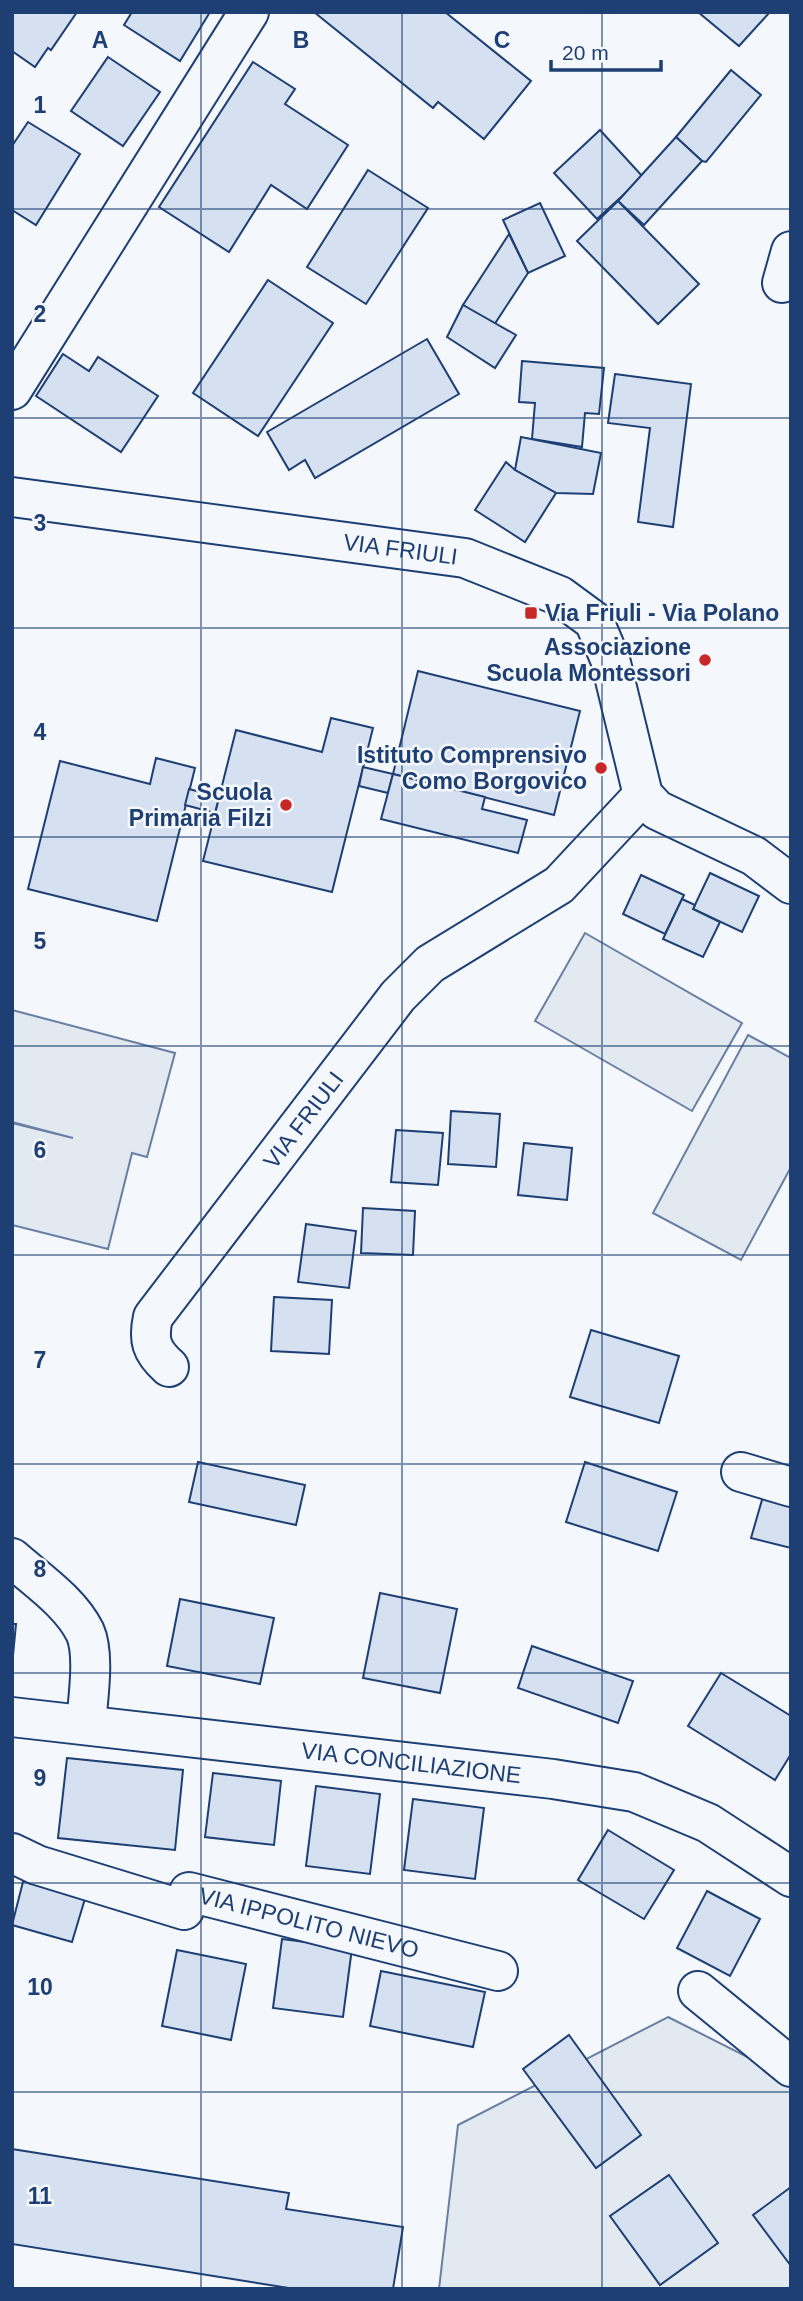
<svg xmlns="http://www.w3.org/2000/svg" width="803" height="2301" viewBox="0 0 803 2301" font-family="Arial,sans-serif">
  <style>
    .green { fill: #e3e9f0; stroke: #687fa3; stroke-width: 2 }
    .building { fill: #d5e0f0; stroke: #1d3f73; stroke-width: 2 }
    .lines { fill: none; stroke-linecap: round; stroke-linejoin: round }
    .minor-casing { stroke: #1d3f73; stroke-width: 42 }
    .minor { stroke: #f4f7fb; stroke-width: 38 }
    .grid { fill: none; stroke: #1d3f73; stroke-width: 2; stroke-opacity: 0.55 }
    .poi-dot { fill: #c62828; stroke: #f4f7fb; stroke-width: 2.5 }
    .labels { text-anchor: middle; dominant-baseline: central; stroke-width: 5; stroke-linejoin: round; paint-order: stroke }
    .street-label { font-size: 23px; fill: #1d3f73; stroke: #f4f7fb }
    .poi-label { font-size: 23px; font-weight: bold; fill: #1d3f73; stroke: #f4f7fb; text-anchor: end }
    .grid-label { font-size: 23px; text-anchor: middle; font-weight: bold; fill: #1d3f73; stroke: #f4f7fb; stroke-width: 5; stroke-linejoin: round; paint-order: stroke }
  </style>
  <rect width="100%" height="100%" fill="#f4f7fb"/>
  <g class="green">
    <path d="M585 933 742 1023 692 1111 535 1021Z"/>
    <path d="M12 1010 175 1053 147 1157 132 1153 108 1249 12 1225V1123L73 1138 12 1122Z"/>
    <path d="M748 1035 791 1058V1167L741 1260 653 1213Z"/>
    <path d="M668 2017 791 2079V2289H439L458 2125Z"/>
  </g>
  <g class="building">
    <path d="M12 12H77L51 50 48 48 35 67 12 51Z"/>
    <path d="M132 12H210L180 61 124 25Z"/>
    <path d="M314 12H445L531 81 484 139 438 102 433 108Z"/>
    <path d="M698 12H770L739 46Z"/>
    <path d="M108 57 160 92 123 146 71 111Z"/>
    <path d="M253 62 295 89 285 104 348 145 307 209 271 185 229 252 159 207Z"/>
    <path d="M731 70 761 95 706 162 702 161 676 137Z"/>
    <path d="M28 122 80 154 36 225 12 210V146Z"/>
    <path d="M600 130 643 177 597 219 554 173Z"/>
    <path d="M676 137 702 161 644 225 618 201Z"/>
    <path d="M368 170 428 208 366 304 307 267Z"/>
    <path d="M618 201 699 284 658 324 577 241Z"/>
    <path d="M540 203 565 256 528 273 503 220Z"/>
    <path d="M509 234 528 273 494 325 463 305Z"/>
    <path d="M268 280 333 323 258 436 193 393Z"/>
    <path d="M463 305 516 335 495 368 447 337Z"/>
    <path d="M427 339 459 394 315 478 305 460 289 470 267 432Z"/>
    <path d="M63 354 89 371 98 357 158 396 121 452 36 396Z"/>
    <path d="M522 361 604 368 599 414 585 413 582 447 532 439 535 403 519 402Z"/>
    <path d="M615 374 691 384 673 527 638 522 650 428 608 423Z"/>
    <path d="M521 437 601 453 593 494 556 493 515 470Z"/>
    <path d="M506 462 515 470 556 493 525 542 475 510Z"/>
    <path d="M418 671 580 711 554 815 393 774Z"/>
    <path d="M331 718 373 728 332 892 203 861 236 730 322 752Z"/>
    <path d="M156 758 195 768 157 921 28 889 60 761 150 784Z"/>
    <path d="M363 767 393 774 388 793 359 786Z"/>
    <path d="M393 774 485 797 482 809 527 820 518 853 381 819Z"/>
    <path d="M189 789 219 797 215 813 185 805Z"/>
    <path d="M710 873 759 896 742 932 693 909Z"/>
    <path d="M641 875 684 895 665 934 623 914Z"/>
    <path d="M682 899 695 905 693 909 720 922 703 957 663 939Z"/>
    <path d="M451 1111 500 1114 496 1167 448 1164Z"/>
    <path d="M396 1130 443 1133 438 1185 391 1182Z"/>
    <path d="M524 1143 572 1148 567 1200 518 1195Z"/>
    <path d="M363 1208 415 1211 413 1255 361 1253Z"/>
    <path d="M306 1224 356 1231 349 1288 298 1282Z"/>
    <path d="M274 1297 332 1300 329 1354 271 1351Z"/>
    <path d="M591 1330 679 1356 659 1423 570 1397Z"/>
    <path d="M198 1462 305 1485 296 1525 189 1502Z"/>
    <path d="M585 1462 677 1492 658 1551 566 1522Z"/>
    <path d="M764 1493 791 1500V1548L751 1538Z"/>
    <path d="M380 1593 457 1609 440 1693 363 1678Z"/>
    <path d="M180 1599 274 1618 260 1684 167 1666Z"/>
    <path d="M12 1624H16L12 1666Z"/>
    <path d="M532 1646 633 1681 618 1723 518 1688Z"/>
    <path d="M721 1673 791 1716V1754L775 1780 688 1726Z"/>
    <path d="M67 1758 183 1770 175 1850 58 1838Z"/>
    <path d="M213 1773 281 1781 274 1845 205 1837Z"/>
    <path d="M316 1786 380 1794 370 1874 306 1866Z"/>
    <path d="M413 1799 484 1808 475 1879 404 1870Z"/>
    <path d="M608 1830 674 1870 644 1919 578 1880Z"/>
    <path d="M25 1874 87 1892 72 1942 12 1925Z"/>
    <path d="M707 1891 760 1919 730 1976 677 1948Z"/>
    <path d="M282 1939 352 1948 343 2017 273 2008Z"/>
    <path d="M177 1950 246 1964 231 2040 162 2026Z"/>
    <path d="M381 1971 485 1992 473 2047 370 2026Z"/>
    <path d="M569 2035 641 2135 596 2168 523 2069Z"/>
    <path d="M12 2149 289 2193 286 2209 403 2227 393 2289H295L12 2244Z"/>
    <path d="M669 2175 718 2243 660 2285 610 2216Z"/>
    <path d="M791 2187V2266L753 2215Z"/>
  </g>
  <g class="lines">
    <g class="minor-casing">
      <g id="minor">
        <path d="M782 283 791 251"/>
        <path d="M12 390 249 12"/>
        <path id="s1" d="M12 497 465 558 560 596 594 621 610 659 643 795 657 810 754 856 791 884"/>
        <path id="s2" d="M169 1367C151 1351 148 1340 153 1317L398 996 430 964 559 885 643 795"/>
        <path d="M741 1472 791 1487"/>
        <path d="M12 1558C37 1580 70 1602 85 1632 95 1654 88 1699 86 1724"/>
        <path id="s3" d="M12 1717 553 1779 634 1792 708 1823 791 1877"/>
        <path id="s4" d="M12 1853 37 1865 184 1910 189 1892 498 1971"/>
        <path d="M698 1991 791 2067"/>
      </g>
    </g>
    <use href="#minor" class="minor"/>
  </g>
  <path class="grid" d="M201 12V2289M402 12V2289M602 12V2289M12 209H791M12 418H791M12 628H791M12 837H791M12 1046H791M12 1255H791M12 1464H791M12 1673H791M12 1883H791M12 2092H791"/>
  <g class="poi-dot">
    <rect x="524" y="606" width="14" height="14" rx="3.5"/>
    <circle cx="705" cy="660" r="7"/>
    <circle cx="601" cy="768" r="7"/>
    <circle cx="286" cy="805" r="7"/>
  </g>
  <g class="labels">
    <g class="street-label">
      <text stroke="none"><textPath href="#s1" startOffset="392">VIA FRIULI</textPath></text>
      <text stroke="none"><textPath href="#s2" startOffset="304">VIA FRIULI</textPath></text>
      <text stroke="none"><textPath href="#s3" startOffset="402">VIA CONCILIAZIONE</textPath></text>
      <text stroke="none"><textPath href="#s4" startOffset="324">VIA IPPOLITO NIEVO</textPath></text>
    </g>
    <g class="poi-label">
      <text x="545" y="613" text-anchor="start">Via Friuli - Via Polano</text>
      <text x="691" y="647">Associazione<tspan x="691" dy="26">Scuola Montessori</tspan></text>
      <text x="587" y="755">Istituto Comprensivo<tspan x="587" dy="26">Como Borgovico</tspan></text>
      <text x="272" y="792">Scuola<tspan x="272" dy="26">Primaria Filzi</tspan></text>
    </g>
  </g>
  <g class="grid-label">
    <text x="100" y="48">A</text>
    <text x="301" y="48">B</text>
    <text x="502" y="48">C</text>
    <text x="40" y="113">1</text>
    <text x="40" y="322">2</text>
    <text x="40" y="531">3</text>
    <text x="40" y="740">4</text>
    <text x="40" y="949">5</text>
    <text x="40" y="1158">6</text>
    <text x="40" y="1368">7</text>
    <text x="40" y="1577">8</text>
    <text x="40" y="1786">9</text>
    <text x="40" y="1995">10</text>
    <text x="40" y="2204">11</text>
  </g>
  <rect width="803" height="2301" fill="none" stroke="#1d3f73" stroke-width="28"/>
  <path d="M551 60v10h110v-10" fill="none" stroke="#1d3f73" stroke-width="3.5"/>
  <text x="562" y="60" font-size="21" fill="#1d3f73" stroke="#f4f7fb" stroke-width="5" paint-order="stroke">20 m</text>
</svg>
